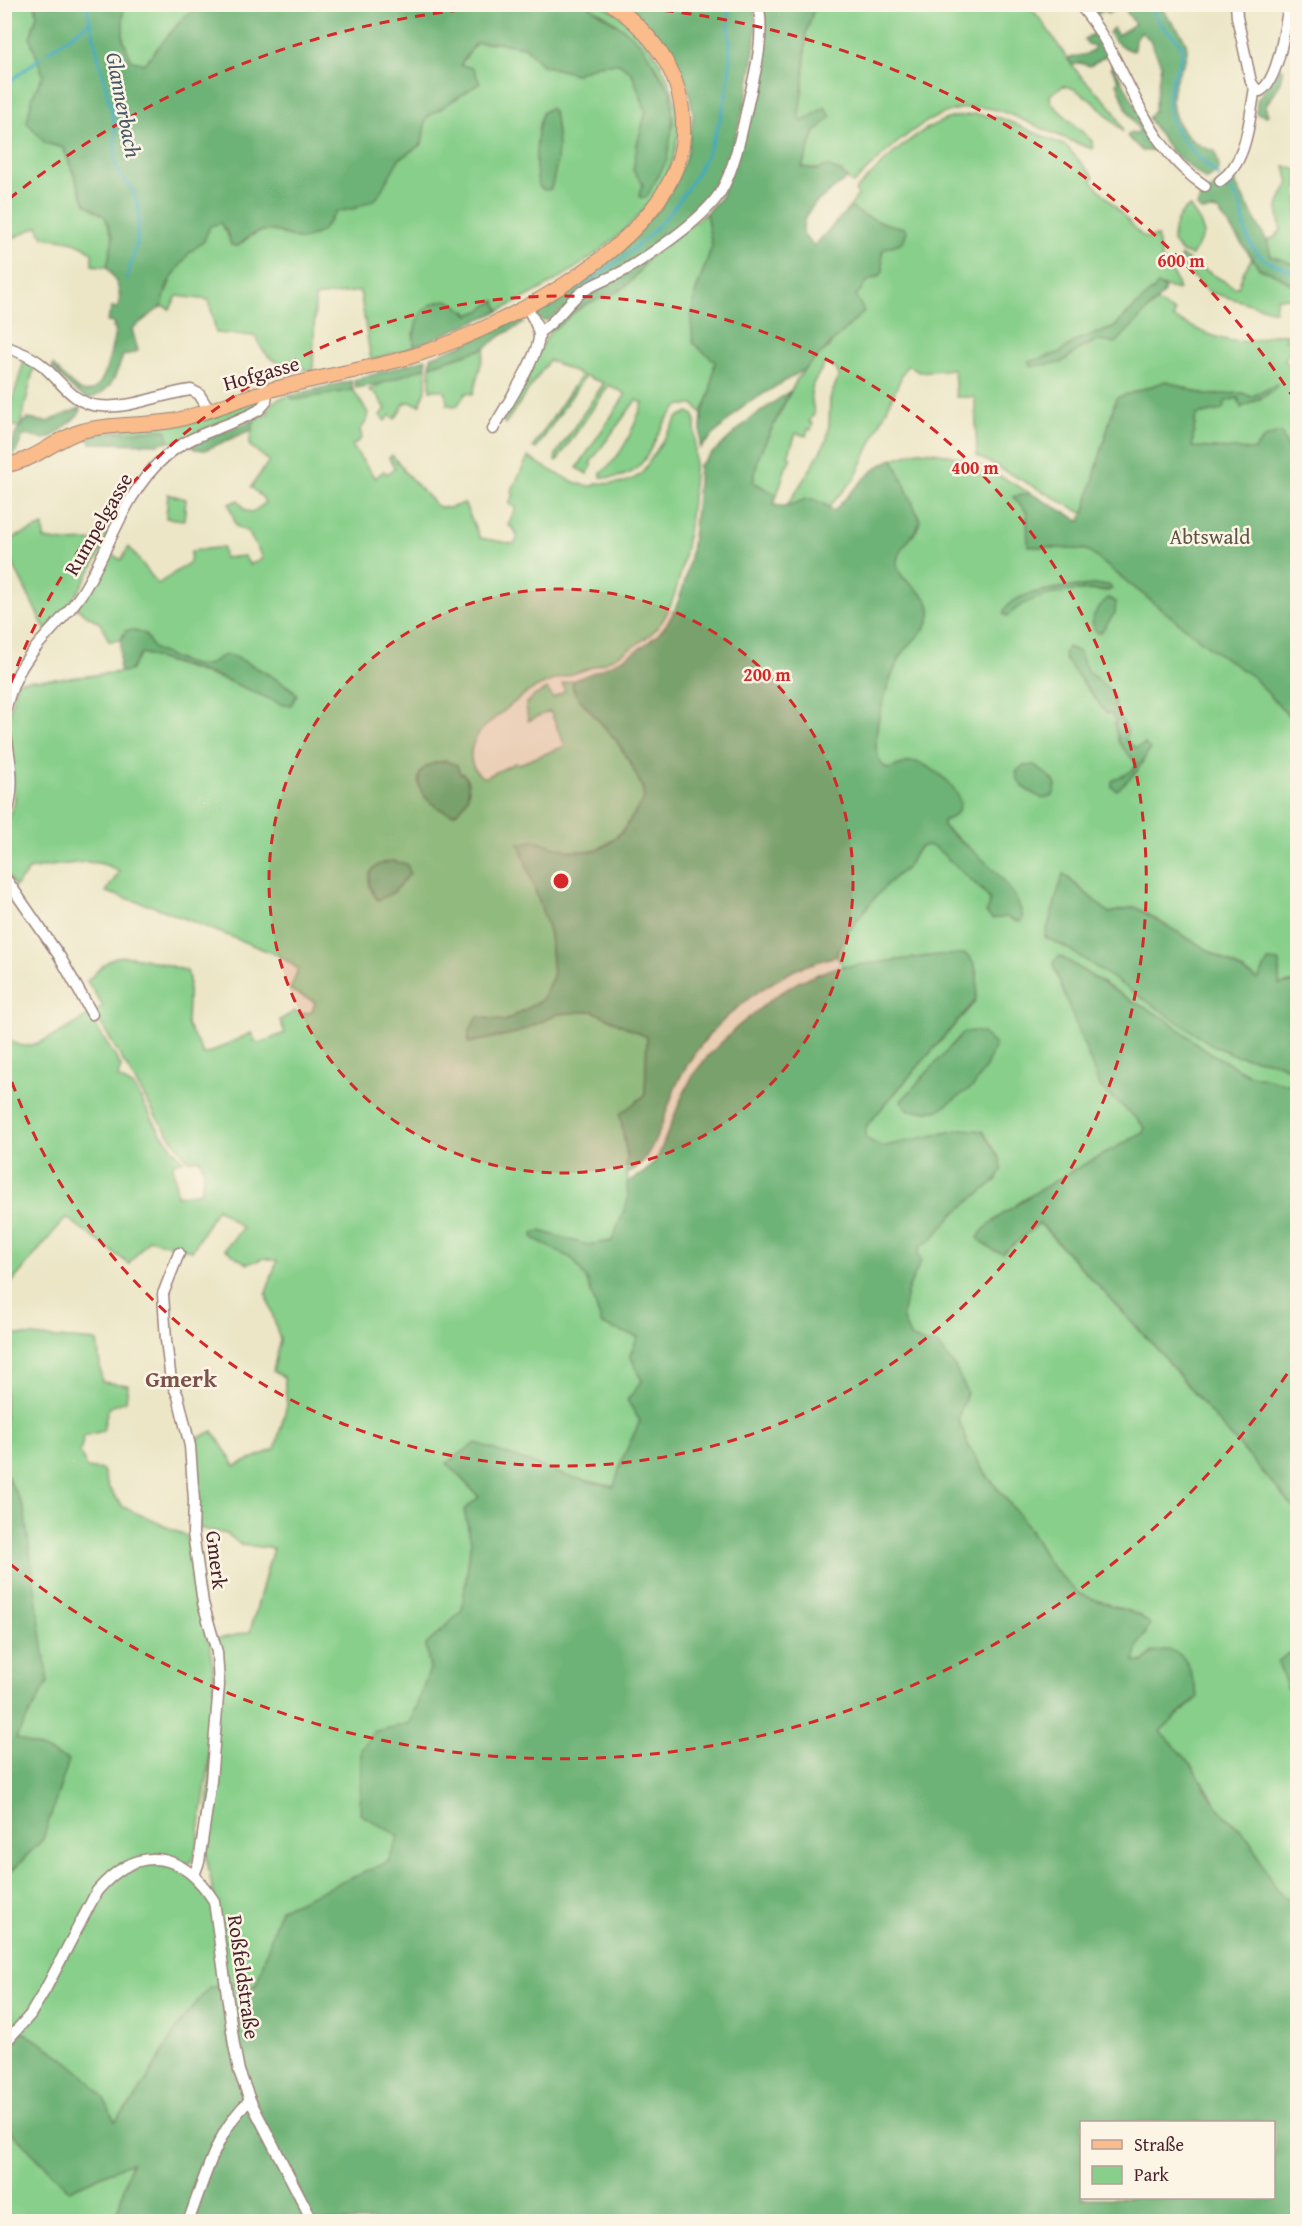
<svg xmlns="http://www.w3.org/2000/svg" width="1302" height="2226" viewBox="0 0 1302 2226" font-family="'Gentium Book Plus',serif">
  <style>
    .green { fill: #87cf8a; stroke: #68775a; stroke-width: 1.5; fill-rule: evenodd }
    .forest { fill: #6db276; stroke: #5c6850; stroke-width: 1.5; fill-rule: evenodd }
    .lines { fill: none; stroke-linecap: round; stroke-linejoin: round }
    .stream { stroke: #40aac0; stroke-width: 3 }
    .minor-casing { stroke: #9b8279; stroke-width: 13 }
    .major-casing { stroke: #9b8279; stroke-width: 16 }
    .minor { stroke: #fff; stroke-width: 10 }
    .major { stroke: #f9bc8a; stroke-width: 14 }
    .ring { fill: none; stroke: #d62828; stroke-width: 3; stroke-dasharray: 10 8 }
    .labels { text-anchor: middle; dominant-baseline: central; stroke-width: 5; stroke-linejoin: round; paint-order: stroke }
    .street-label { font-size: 21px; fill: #4a1f2b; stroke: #fcf5e5 }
    .park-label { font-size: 21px; fill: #5c5448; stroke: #fcf5e5 }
    .water-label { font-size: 22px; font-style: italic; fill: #465767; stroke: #fcf5e5 }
    .quarter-label { font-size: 24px; font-weight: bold; fill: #7b524c; stroke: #fcf5e5 }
    .centre { fill: #d62828; stroke: #fcf5e5; stroke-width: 3 }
    .ring-label { font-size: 18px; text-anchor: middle; font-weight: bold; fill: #d62828; stroke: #fcf5e5; stroke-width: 5; stroke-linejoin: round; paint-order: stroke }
  </style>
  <rect width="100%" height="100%" fill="#fcf5e5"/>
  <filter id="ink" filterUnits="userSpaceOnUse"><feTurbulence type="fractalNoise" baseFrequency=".0167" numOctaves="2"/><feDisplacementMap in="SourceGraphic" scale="12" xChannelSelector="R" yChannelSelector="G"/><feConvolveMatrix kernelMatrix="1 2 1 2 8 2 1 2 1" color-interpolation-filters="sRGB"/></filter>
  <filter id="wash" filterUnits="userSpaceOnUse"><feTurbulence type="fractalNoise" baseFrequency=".008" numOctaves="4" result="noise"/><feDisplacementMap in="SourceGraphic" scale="24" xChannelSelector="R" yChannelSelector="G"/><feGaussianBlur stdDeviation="1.35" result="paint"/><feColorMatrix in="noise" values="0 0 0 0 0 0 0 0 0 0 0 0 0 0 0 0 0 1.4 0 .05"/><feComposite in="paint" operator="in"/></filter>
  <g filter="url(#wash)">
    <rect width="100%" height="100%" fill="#ece6c7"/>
    <g class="green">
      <path d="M5 5H35L37 15 30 38 43 75 32 98 45 143 63 148 85 203 105 217 113 238 107 267 92 265V253C79 239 61 240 43 237L38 226 5 242Z"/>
      <path d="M123 5H205L184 17 144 64 131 60 123 39Z"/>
      <path d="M586 5C590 5 596 4 600 5 616 8 645 39 654 53 734 176 596 264 499 311L495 301 480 311 469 315 466 311 413 332 414 347 371 360 360 291 315 297 313 372C285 361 270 370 255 336L216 333 209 300 177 296 170 309 162 306C167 286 175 267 190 252 201 241 204 242 209 226L220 223 227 232 231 245 238 246C263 222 272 231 302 240L321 232 336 212 356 208 388 175 399 159 422 144 426 118 479 83 460 65 476 43H500L525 47 542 65 576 74 597 65 619 63 632 73 646 111 637 145 643 184 640 196 671 93C651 53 627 24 586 5Z"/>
      <path d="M815 5H1028C1047 24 1059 49 1075 69 1095 95 1112 97 1123 132 1112 119 1080 86 1063 86L1050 95 1051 103 1092 141 1093 149C1062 139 1033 123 1003 112 942 90 892 147 853 184L841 172 802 167 815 132 801 122 799 113 804 77 806 33Z"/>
      <path d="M974 114 1001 118 1066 146 1094 177 1091 180 1141 235 1147 238 1157 236 1162 259 1174 275 1179 290 1158 285 1113 328 1077 340 1059 353 1029 362 1061 363 1078 350 1149 309 1157 302 1175 312 1173 318C1196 328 1224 345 1250 341 1263 339 1273 332 1287 334L1286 340 1297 342 1284 360 1297 371V454H1290L1265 438 1254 450 1192 448 1196 415 1222 410 1226 400 1238 398 1241 407C1253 402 1269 397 1277 385L1251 397 1243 393 1205 395 1166 381 1116 398 1084 514 977 456 975 397H956L954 369 919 372 907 365 855 478 829 507C818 500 798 502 786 507L808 473 827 439 829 425 830 399 839 375 836 369 825 363 813 384 811 393 814 414 809 422 813 424 811 430 808 429 806 436 796 433 788 456 791 458 786 467 777 495 753 482 759 455 797 379 811 362 830 346 855 296 868 281 880 276 883 267C877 247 885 248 902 242L899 227C881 224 865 217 850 207L858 195 855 191C879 166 917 127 951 118 958 116 966 116 974 114Z"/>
      <path d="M1285 166 1297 170V265L1271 256 1267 241 1275 237 1281 230C1275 206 1278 203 1289 183Z"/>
      <path d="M1189 206 1200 222 1204 234 1192 256 1180 251 1173 242C1173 226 1177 216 1189 206Z"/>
      <path d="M706 213 712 246 695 294 693 343 715 361 710 394 702 413 694 405H681C648 428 655 484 601 477V473C623 456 633 429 643 403L636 400 590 463 592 466 587 474 577 468 626 394 609 385 557 461H555L556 454 604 383 585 376 536 449 533 447 581 375 549 360 505 424 503 421 551 329 591 301 619 291 648 258Z"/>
      <path d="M1181 256 1234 287H1238L1244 271 1252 258 1260 269 1275 274 1297 288V299L1277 298 1275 311 1209 292 1185 269 1180 259Z"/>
      <path d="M485 348 473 394 466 393 457 406 447 405 446 393 441 390H430V366Z"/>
      <path d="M24 361 34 367 20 427 5 425V401L12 402Z"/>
      <path d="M426 367V389L420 405 410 402 405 403 395 419 390 415 385 421 380 415 386 409 377 395 369 390 380 384Z"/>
      <path d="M353 390 368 413 366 422 360 430 362 438 352 446 375 478 384 471 387 474 395 468 389 458 392 455 403 468 402 469 437 506C447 510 454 507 464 503L480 538 514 544 517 540C518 534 514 528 508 525L516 508 509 504 514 494 511 492 528 457C545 467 576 487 594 486L596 483C614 484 628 485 642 473L678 417 688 412 693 414 695 419C696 469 690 584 660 624 650 638 628 650 613 658 586 673 554 676 528 692 517 699 507 709 496 717 484 727 472 737 471 753 470 763 474 771 482 777H486L515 763 519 764 565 746 550 711 528 721 526 704 534 696 547 689 553 698 565 691 562 684 574 680 573 690 616 740 631 764 645 794C643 805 636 813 629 822 598 863 578 853 534 841L537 893 550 934 553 976 542 1000 505 1021 478 1017 469 1031 468 1043 516 1033 558 1014 593 1011 647 1037 645 1095 620 1115 627 1156 628 1200 612 1241 587 1245 540 1231 534 1238 573 1259 587 1280 602 1325 639 1337 630 1355 642 1381 640 1421 622 1460 615 1487 566 1476 476 1443 447 1463 479 1497 464 1510 471 1541 462 1611 426 1645 430 1669 410 1723 373 1732 399 1836 389 1862 281 1909 256 1986 226 1983 182 2020 136 2098 114 2122 106 2103 5 2044V1878L43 1839 16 1738 24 1509 5 1472V1334L97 1341 102 1382 128 1385 126 1401 108 1408 103 1431 84 1436 80 1452 87 1468 103 1470 108 1487 123 1507 187 1536 193 1584 208 1641H210C221 1711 205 1784 196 1853L192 1861 184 1867 214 1899 206 1853 217 1639 250 1632 273 1548 242 1545 227 1534 198 1528V1483L194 1440 213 1431 235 1466 275 1449 287 1405 284 1377 273 1371 280 1340 266 1293 277 1261 265 1258 247 1264 225 1249 242 1228 217 1208 192 1251 149 1239 129 1264 66 1217 5 1291V1040C11 1041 17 1045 23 1046 39 1047 76 1024 89 1015L121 1066 118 1078 134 1087 160 1132 183 1161 173 1163 177 1196 201 1192 204 1171 200 1159 188 1160 157 1118 94 1012 103 1006 87 981C95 974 106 960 116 957 132 953 171 966 187 971L189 978 187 1024 204 1055 251 1033 256 1042 260 1043 285 1033 280 1020 295 1011 300 1014 312 1012 315 1002 290 990 298 969 280 956 155 907 106 892 119 872 109 866 98 863 86 862 49 866 29 870 15 887 5 871V826L15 801 8 731 9 715 17 681 69 678 129 671 141 653 234 683 295 691C285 684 240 656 229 656 220 655 215 662 207 665 193 669 171 656 158 651L153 648 145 634H123L121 640 109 641 101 624 76 608 108 552 121 560 129 547 158 584 190 562 191 551 223 547 224 558 244 556 250 565 263 558 248 532 236 526 229 504 238 500 246 511 253 512 265 503 263 498 251 487 269 461 249 445 254 420 268 413C270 400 279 398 290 396L294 400Z"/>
      <path d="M253 401 258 403 256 407 178 441 167 442 169 440 165 430 104 433Z"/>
      <path d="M918 451C960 451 994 473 1030 493L1013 497 1027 512 1028 546 1087 550 1213 650 1253 677 1297 725V982L1279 985V962L1268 961 1259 980 1135 907 1109 913 1064 874 1045 937 1067 948 1235 1055 1278 1063 1297 1073V1088L1288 1084 1247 1074 1205 1050 1166 1019 1125 997 1138 1120 1145 1128 1143 1133 1031 1196 1003 1253 1039 1223 1158 1350 1201 1402 1297 1511V1655L1287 1654 1278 1662 1297 1713V1904C1268 1896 1264 1858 1247 1836 1240 1827 1229 1820 1221 1811 1214 1803 1210 1792 1204 1784 1191 1764 1176 1748 1160 1731L1198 1698 1192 1679 1152 1652 1143 1662H1135V1649L1146 1634 1139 1615 1079 1594 1050 1565 1024 1521 984 1472 969 1447 958 1418 967 1392 938 1345 924 1343 910 1337 902 1317 907 1292 920 1261 918 1254 920 1247 932 1239 954 1214 997 1179 962 1129 882 1147 864 1138 867 1125 975 1002C978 987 980 963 965 954L897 960 856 966H843L836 956 837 951C850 925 872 898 893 878 896 875 901 873 904 870 912 862 915 843 929 845 945 847 993 904 1007 917L1016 922 1023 918 999 877 974 852 943 826V821L951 818 948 781 916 762H908L888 769C859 756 890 673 903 653 912 639 925 631 930 615 927 608 923 596 917 590 905 578 890 572 900 551 906 539 918 535 920 520L893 459ZM1094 585H1108L1109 591C1074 589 1033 590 1007 616L1006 607C1028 588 1066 587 1094 585ZM1081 657 1082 664 1087 671 1101 682 1113 696 1116 711 1127 729 1126 741 1136 748 1145 744 1137 771 1117 790 1137 764 1119 743 1114 724 1116 722 1110 712 1107 714 1065 659Z"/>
      <path d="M168 494 186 499 184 520 166 518Z"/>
      <path d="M126 503C107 538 77 608 45 629L5 548V541L43 526 44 539 65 542 92 541 119 507Z"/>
      <path d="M4 2125 69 2190 131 2162 115 2221H5Z"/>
    </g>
    <g class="forest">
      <path d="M586 4 627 31 642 45 671 93 673 122 667 160 646 198 640 197 639 192 643 184 633 170 637 145 646 111 632 73 619 63 597 65 576 74 542 65 525 47 500 43H476L460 65 473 68 480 83 426 118 422 144 399 159 377 198 356 208 336 212 321 232 302 240C272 231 263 222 238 246L231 245 227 232 220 223 210 226 204 241 189 253 168 283 162 306 132 329 138 351 123 356C114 378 113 391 88 399L70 387 52 368 53 365C61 373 68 382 77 388 105 407 111 346 116 329L113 328 114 323 107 322 112 307 118 308C123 292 116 280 107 267L113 237 105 217 85 203 64 148 45 143 27 122 32 98 43 75 30 38 37 15 35 5H123V39L131 60 144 64 184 17 205 5Z"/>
      <path d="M727 4 741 7 754 5 756 28 753 61 746 101 723 177 713 196 680 228 548 320 543 321C537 318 535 314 536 308L660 209 675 185 687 154 693 114 688 87 679 64 665 41 627 5Z"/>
      <path d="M761 5H815L806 33 804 77 799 113 802 122 825 107 831 117 815 132 802 167 816 170 827 166 841 172 847 179C830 192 797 209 804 236L814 246 850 207C867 219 885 224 905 228L907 231 903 242C875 252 883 247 883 271L880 275 868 281 856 296 864 311 805 369 743 406 700 448 702 413 710 394 715 361 693 343 691 320 695 294 712 246 706 213 721 197 758 80Z"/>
      <path d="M1097 5H1160C1167 20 1186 34 1187 48 1188 59 1180 68 1176 79 1164 111 1182 143 1215 151L1219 167 1217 172 1206 180 1171 151 1148 118 1154 111 1161 64 1150 40 1141 32 1135 39 1134 51C1125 50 1113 41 1109 33L1113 28 1118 35 1135 24 1122 5 1108 14 1104 10 1096 16 1092 10Z"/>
      <path d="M1095 33 1110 53 1090 66 1080 63 1072 65 1068 59C1078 53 1091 58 1095 46L1088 44 1084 39Z"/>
      <path d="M1114 66 1157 146 1150 151H1142L1127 136 1131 133 1138 134 1139 130 1127 110 1117 83 1119 81 1111 67Z"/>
      <path d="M1280 67 1283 69 1279 86 1265 106 1268 115 1266 116 1256 113 1257 100Z"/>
      <path d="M550 108C556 114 555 119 556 126 560 149 557 167 551 189L545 190 540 188C532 171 537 131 542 113Z"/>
      <path d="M1231 176 1267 241 1271 256 1297 265V288L1275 274 1260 269 1219 212 1214 210 1201 211 1197 207 1200 197Z"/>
      <path d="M648 258C640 270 632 283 620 290 608 298 593 299 581 307 570 313 563 327 551 329L569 305Z"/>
      <path d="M1158 285 1165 288 1163 294 1116 343 1096 341 1078 350 1061 363 1032 366 1028 362 1059 353 1077 340 1113 328Z"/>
      <path d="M447 300 455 304 469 315 480 311 495 301 499 311 414 347C413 322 420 303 447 300Z"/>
      <path d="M517 319 521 320 524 323 502 335 485 348 430 366 431 357 482 337Z"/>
      <path d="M426 359V367L380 384 356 388 354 380Z"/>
      <path d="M351 381 353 390 294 400 290 396Z"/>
      <path d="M1166 381 1205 395 1243 393 1251 397 1277 384 1273 391 1241 408 1238 398 1226 401 1222 410 1196 415 1192 447 1254 450 1265 438 1281 432 1290 454H1297V725L1253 677 1213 650 1087 550 1028 546 1027 512 1013 497 1030 493 1080 521 1084 514 1116 398Z"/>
      <path d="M790 391 759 455 753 482 777 495 774 505C806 511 798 484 834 511 849 495 872 466 893 459L920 520C917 538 897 546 897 563 898 586 934 590 930 615 928 631 913 639 904 651 890 671 859 756 888 769 897 768 906 760 915 762 931 764 968 792 958 811 954 818 949 818 943 821V826C951 836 962 842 972 850 992 866 1018 892 1023 918L1020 922 1007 917 992 919 986 913 990 900 984 892 938 850C932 846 928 844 921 847 913 852 913 860 908 866 905 871 898 873 894 878 880 890 838 940 836 956 822 961 806 964 793 971 746 995 699 1035 677 1084 666 1109 659 1142 641 1163 637 1168 631 1171 626 1175L627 1156 620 1114 645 1095 647 1037 593 1011 558 1014 516 1033 468 1043 469 1031 478 1017 505 1021 542 1000 553 976 550 934 519 843 534 841 571 851H596L610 843 622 832 644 799 642 787 631 764 616 740 576 695 572 685 574 680C603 669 636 655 659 633 693 600 696 510 699 465L750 419Z"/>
      <path d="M80 408V413C71 421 56 438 43 439 36 439 30 434 23 436L14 456 5 458V450H10C14 438 17 426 28 419L47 422Z"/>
      <path d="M254 420 251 430 205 450 195 449 191 444Z"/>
      <path d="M165 430 167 431 169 440 158 444 91 443 88 437 104 433Z"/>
      <path d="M1094 585H1109L1112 589C1104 591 1096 590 1088 590 1059 592 1029 595 1007 616L1003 614C1009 589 1072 587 1094 585Z"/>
      <path d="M1108 598 1116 602 1115 613 1101 632 1098 633C1085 622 1098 607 1108 598Z"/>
      <path d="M126 630H134L145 634 153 648 158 651C171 656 193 669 207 665 214 662 220 655 228 655 237 656 293 687 297 695L291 705H283L217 676 141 653 130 671 119 672 121 640Z"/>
      <path d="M1068 647 1079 652 1087 671 1109 689 1113 696 1115 711 1127 729 1126 741 1136 748 1144 744 1150 749 1137 771 1117 790 1112 787V781L1132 771 1137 764 1119 743 1114 723 1116 722 1110 713 1107 714 1065 659 1064 654Z"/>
      <path d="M446 761 457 765 460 774 463 773C474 786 468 807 453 814 417 805 401 764 446 761Z"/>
      <path d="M1035 765 1054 781 1056 786 1053 796 1043 799C1031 792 1018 788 1016 772L1023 766Z"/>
      <path d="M392 861 407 864 410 873 394 892 378 900C371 893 364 877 374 868 378 864 386 862 392 861Z"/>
      <path d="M1063 874 1109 913 1135 907 1258 980 1268 961 1279 962V985L1297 982V1073L1278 1063 1235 1055 1214 1046 1067 948 1045 937Z"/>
      <path d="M965 954C979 962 979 987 975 1001L867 1125 865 1138 882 1147 962 1129 983 1131 1000 1159 1002 1169 997 1179 954 1214 932 1239 920 1247 918 1254 921 1261 907 1292 902 1317 910 1337 924 1343 937 1344 955 1367 967 1392 958 1418 969 1447 984 1472 1024 1521 1050 1565 1079 1594 1139 1615 1150 1624C1144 1638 1135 1646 1135 1662H1143C1150 1654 1155 1649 1167 1650 1191 1652 1191 1678 1198 1697L1160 1731C1169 1740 1178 1749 1186 1758 1199 1774 1207 1793 1219 1809 1227 1819 1238 1826 1246 1835 1264 1856 1268 1896 1297 1904V2221H115L131 2162 69 2190 5 2125 4 2044 18 2029C50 2048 88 2071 107 2104 110 2110 112 2116 115 2121L136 2098 182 2020 209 1988 226 1983 256 1986 280 1909 388 1862 399 1836 360 1814 361 1750 373 1732 410 1723 430 1669 426 1645 462 1611 471 1541 464 1510 479 1497 447 1463 476 1443 566 1476 614 1487 622 1460 640 1421 627 1400 642 1381 630 1355 638 1337 602 1325 587 1280 573 1259 533 1238V1234L540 1231 587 1245 612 1241 628 1200 627 1183 645 1172 657 1159 681 1099 693 1075 708 1056 737 1027 774 997 800 981 833 968 938 955ZM1082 2122H1274V2198H1082Z"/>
      <path d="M1060 956 1125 997 1166 1019 1205 1050 1247 1074 1288 1084 1297 1088V1511L1201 1402 1158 1350 1040 1223 1003 1253 994 1251 978 1238C988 1213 1113 1149 1143 1133L1145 1128 1138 1120 1100 1087 1054 967V961Z"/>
      <path d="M973 1031 983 1033 995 1045 987 1065 974 1086 937 1111H909L901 1101 963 1033Z"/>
      <path d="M5 1472 24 1509 48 1682 16 1738 69 1760 43 1839 5 1878Z"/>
      <path d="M1287 1654 1297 1655V1713L1278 1662Z"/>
    </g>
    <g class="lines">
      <g class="stream">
        <path d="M86 4 115 126V160L117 168 121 176 132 188 139 209 137 242 127 278"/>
        <path d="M1152 4C1158 34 1173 27 1183 49 1181 63 1173 75 1170 89 1161 131 1194 150 1219 177"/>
        <path d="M48 52 90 22"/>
        <path d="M4 86 40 58"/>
        <path d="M1223 182C1230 189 1237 195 1240 204 1246 224 1243 239 1260 256 1270 265 1286 267 1298 275"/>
        <path d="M542 310C569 292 600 276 626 255 687 207 729 134 730 55 730 38 729 21 728 4"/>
      </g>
    </g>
  </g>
  <g filter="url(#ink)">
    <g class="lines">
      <g class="minor-casing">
        <g id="minor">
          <path d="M1079 4C1130 62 1138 142 1205 186"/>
          <path d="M1236 4 1237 17 1251 82 1255 88 1260 91C1279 80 1285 26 1289 4"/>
          <path d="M1220 181C1248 162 1249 119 1255 88"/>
          <path d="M539 332C556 323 566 303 582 292 596 282 612 278 627 269 654 252 705 219 721 191 735 168 743 126 749 99 756 70 765 34 758 4"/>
          <path d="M4 346C17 351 31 356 42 365 60 380 74 405 100 406 132 409 160 394 191 390L199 394 209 410"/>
          <path d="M493 429C504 409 538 357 539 337 539 326 532 317 527 307"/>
          <path d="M4 720C6 703 11 688 19 672 35 642 63 622 82 593 110 549 124 492 165 457 191 433 229 427 259 410L266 402 267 391"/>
          <path d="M4 723C9 754 18 790 4 820"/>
          <path d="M4 876 60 957 92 1014"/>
          <path d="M179 1253 163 1294 166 1340 171 1381 178 1396 190 1446 194 1500 193 1533 203 1603 217 1652 219 1685 211 1781 199 1862 194 1875"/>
          <path d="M4 2044 30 2015 45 1990 97 1891C138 1843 182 1851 214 1901L234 2045 239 2071 250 2100 313 2222"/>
          <path d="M188 2222C204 2181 216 2130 250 2100"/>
        </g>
      </g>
      <g class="major-casing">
        <path id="major" d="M4 465C35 462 54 439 82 431 111 423 142 426 172 421 205 414 235 400 267 391 316 377 367 370 416 355 503 327 677 240 683 136 686 79 656 36 612 4"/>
      </g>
      <use href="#minor" class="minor"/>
      <use href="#major" class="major"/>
    </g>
  </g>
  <circle cx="561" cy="881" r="292" fill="#d62828" fill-opacity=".12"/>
  <g class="ring">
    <circle cx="561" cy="881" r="292"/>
    <path d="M5 700A585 585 0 1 1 5 1062"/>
    <path d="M1297 1359A877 877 0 0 1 9 1563M9 199A877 877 0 0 1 530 5M592 5A877 877 0 0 1 1297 403"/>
  </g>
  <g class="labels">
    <g class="street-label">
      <text transform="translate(261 373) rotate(-16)">Hofgasse</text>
      <text transform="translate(98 524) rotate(-60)">Rumpelgasse</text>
      <text transform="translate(217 1560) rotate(83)">Gmerk</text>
      <text transform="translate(244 1977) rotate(82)">Roßfeldstraße</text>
    </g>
    <g class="park-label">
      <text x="1210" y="536">Abtswald</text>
    </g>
    <g class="water-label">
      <text transform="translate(124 105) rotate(79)">Glannerbach</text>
    </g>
    <g class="quarter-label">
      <text x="181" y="1378">Gmerk</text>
    </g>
  </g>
  <circle cx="561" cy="881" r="9" class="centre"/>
  <g class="ring-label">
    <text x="1181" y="267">600 m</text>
    <text x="975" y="474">400 m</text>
    <text x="767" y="681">200 m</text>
  </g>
  <rect width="1302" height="2226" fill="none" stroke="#fcf5e5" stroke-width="24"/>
  <rect x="1080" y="2121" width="195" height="78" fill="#fcf5e5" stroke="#b59f9b" stroke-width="1.5"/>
  <rect x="1092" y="2140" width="30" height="9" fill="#f9bc8a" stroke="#b59f9b" stroke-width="1.5"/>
  <text x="1134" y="2151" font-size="18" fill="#4a1f2b">Straße</text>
  <rect x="1092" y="2166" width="30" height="18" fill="#87cf8a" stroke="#b59f9b" stroke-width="1.5"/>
  <text x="1134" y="2181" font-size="18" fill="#4a1f2b">Park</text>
</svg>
